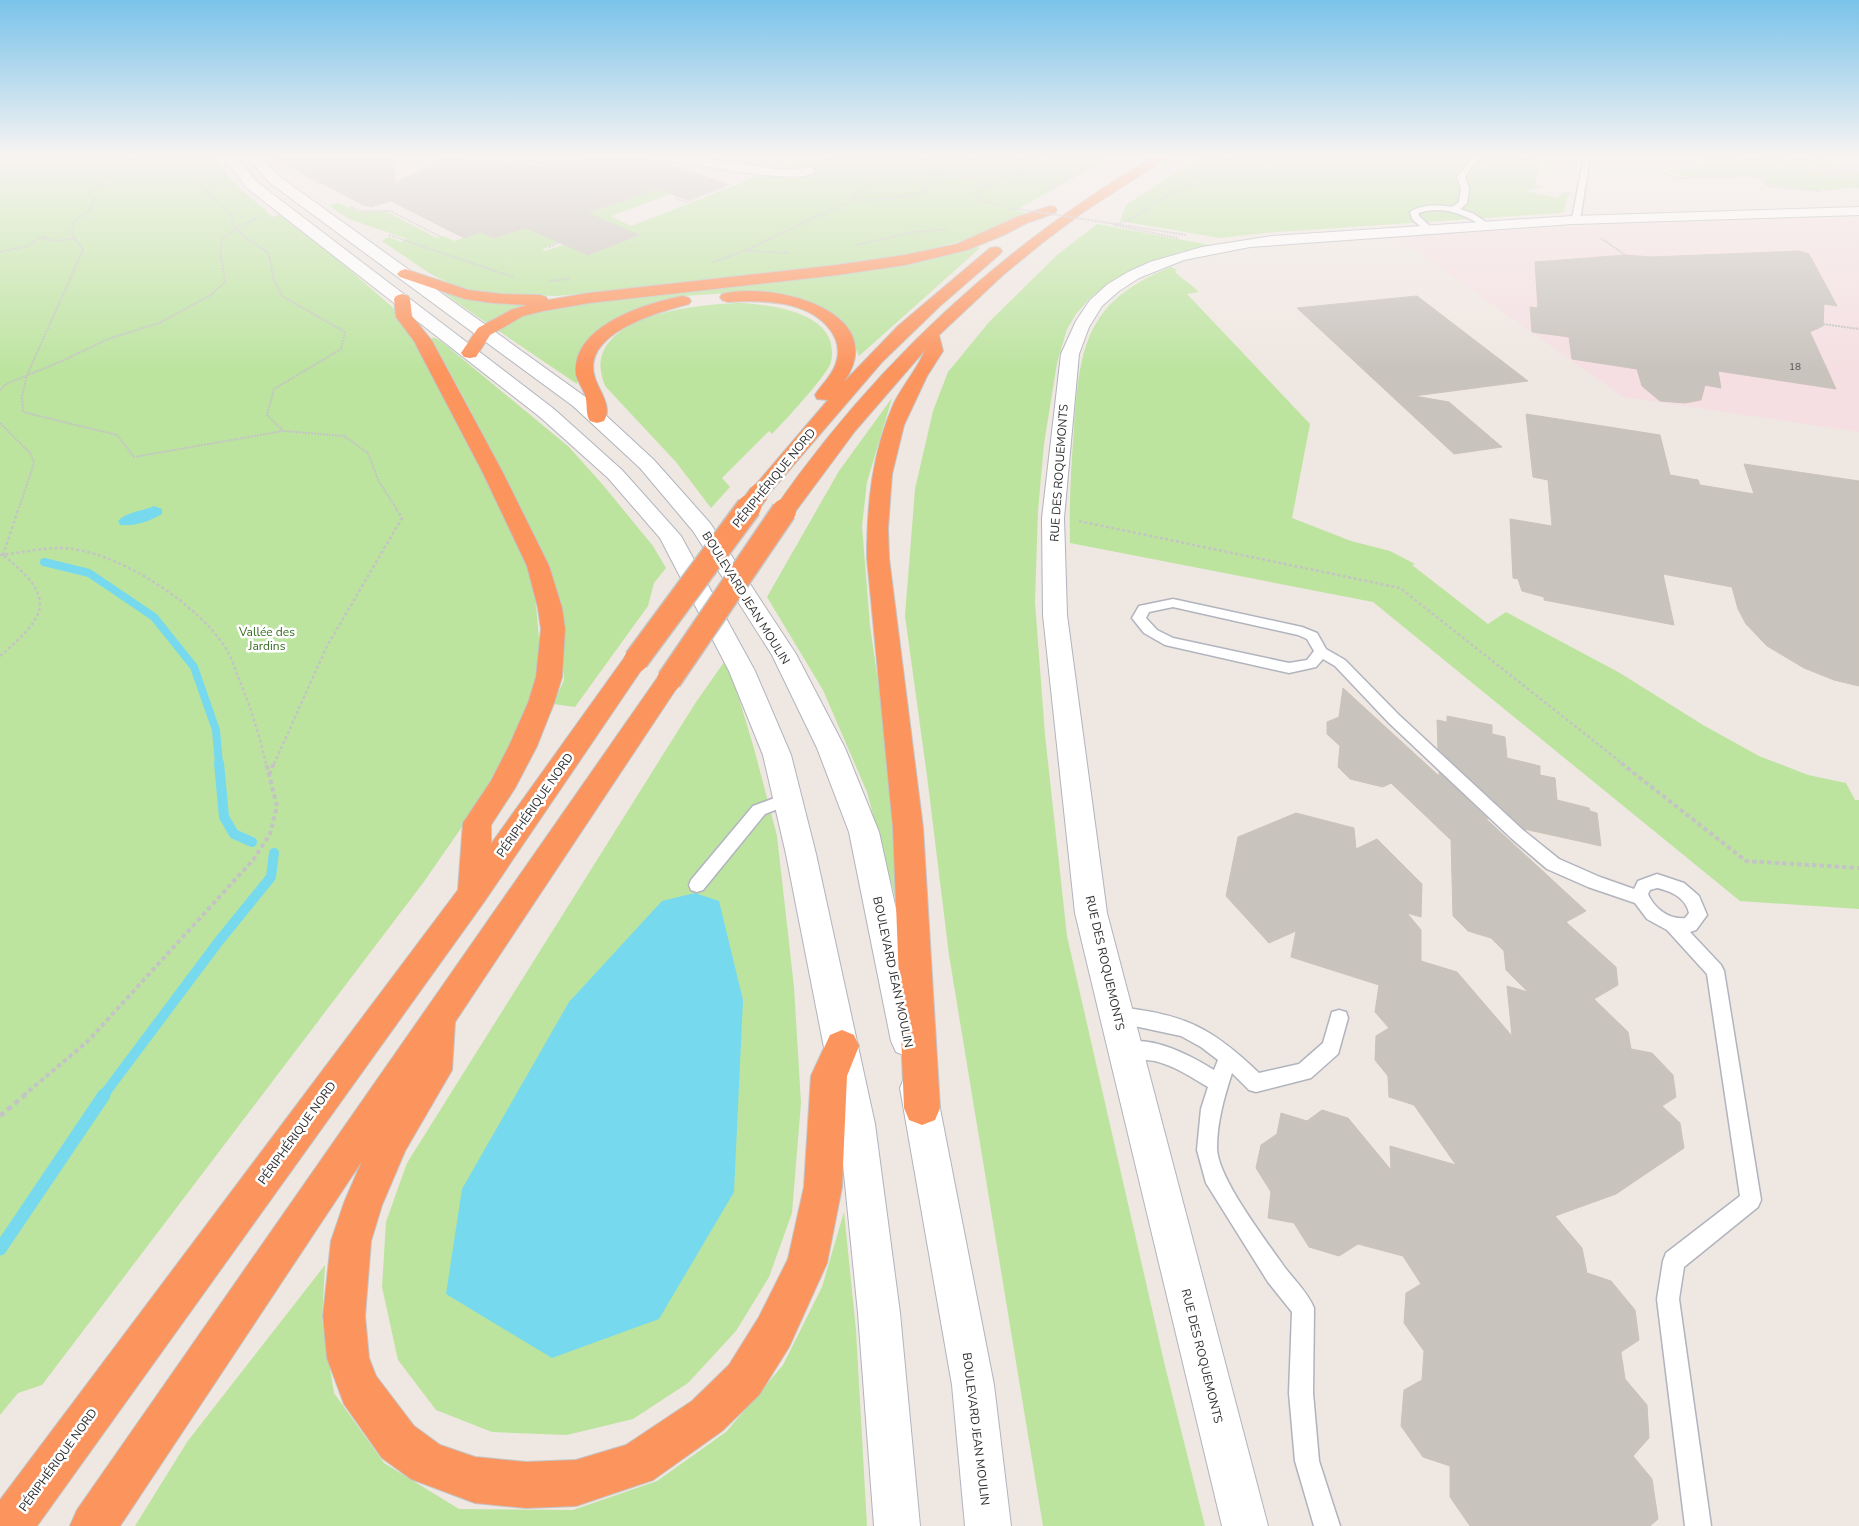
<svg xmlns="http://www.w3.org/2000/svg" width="1859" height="1526" viewBox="0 0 1859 1526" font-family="'Nunito Sans',sans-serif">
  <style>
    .medical { fill: #f5dfe2 }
    .green { fill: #bce49f }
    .plaza { fill: #dbd7d4 }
    .water { fill: #76d9ee }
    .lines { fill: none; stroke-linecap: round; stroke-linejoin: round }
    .stream-far2 { stroke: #76d9ee; stroke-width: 8 }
    .stream-far1 { stroke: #76d9ee; stroke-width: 10 }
    .stream { stroke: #76d9ee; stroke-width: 13 }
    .building { fill: #c8c3bc; stroke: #cbc3ba }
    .lane-casing { stroke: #b1b4be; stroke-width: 3 }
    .street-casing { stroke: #b1b4be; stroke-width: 2 }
    .secondary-casing { stroke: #b1b4be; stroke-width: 2 }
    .highway-casing { stroke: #c4c4c4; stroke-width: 2 }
    .path-far3 { stroke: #c4c4c4; stroke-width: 2; stroke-dasharray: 2 1; stroke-linecap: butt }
    .path-far2 { stroke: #c4c4c4; stroke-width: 2.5; stroke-dasharray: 3 2.5; stroke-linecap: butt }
    .path-far1 { stroke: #c4c4c4; stroke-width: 4; stroke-dasharray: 4.5 3; stroke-linecap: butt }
    .path { stroke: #c4c4c4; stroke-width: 4.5; stroke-dasharray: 5.5 4; stroke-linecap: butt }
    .lane { fill: #fff; fill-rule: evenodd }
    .street { fill: #fff; fill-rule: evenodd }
    .secondary { fill: #fff; fill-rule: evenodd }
    .highway { fill: #fc945e; fill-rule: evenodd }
    .highway-bridge-far1-casing { stroke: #c4c4c4; stroke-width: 21; stroke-linecap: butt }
    .highway-bridge-casing { stroke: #c4c4c4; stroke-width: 27; stroke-linecap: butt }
    .path-bridge { stroke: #c4c4c4; stroke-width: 2; stroke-dasharray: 2 1; stroke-linecap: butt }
    .highway-bridge-far1 { stroke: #fc945e; stroke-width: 19 }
    .highway-bridge { stroke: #fc945e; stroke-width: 24 }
    .labels { text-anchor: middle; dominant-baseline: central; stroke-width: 5; stroke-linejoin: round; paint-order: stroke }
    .number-label { font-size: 10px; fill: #545352 }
    .street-label { font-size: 12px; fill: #2e2e2e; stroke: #fff }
    .park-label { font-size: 12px; fill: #346c1c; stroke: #fff }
  </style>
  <rect width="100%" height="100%" fill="#efe7e1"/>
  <path class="medical" d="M1841 216 1859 218V432L1623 397 1396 236 1698 220Z"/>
  <g class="green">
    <path d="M0 157H215C226 179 248 195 266 210L265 211 273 217 281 214 319 243 398 312 417 344 488 481 528 568 536 605 540 650 531 706 491 785 423 883 42 1385 18 1393 0 1415Z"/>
    <path d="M826 157H1112L1016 210 1026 213 973 238 903 256 837 267 558 296 494 294 456 287 429 273 382 241 389 237 401 242 407 239 349 219 329 206 339 203 359 212H387L437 238 444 236 454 241 484 231 483 233 493 238 527 228 567 237 542 250 545 251 566 244 567 246 574 249 578 248 589 255 639 235 583 215 614 204 619 188 682 190 611 216 631 226 759 176 790 165Z"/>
    <path d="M1200 157H1542L1535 185 1546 187 1530 189 1528 192 1557 198 1564 192 1573 194 1568 195 1564 211 1560 213 1263 233 1221 238 1120 221 1126 205Z"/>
    <path d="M1691 157H1774L1803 161 1817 159 1840 167C1830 169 1818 166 1810 169L1844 180 1845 178 1838 174 1853 172 1859 174V188H1846L1821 191 1770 185 1767 184 1765 179 1757 175 1694 177 1675 174 1674 172 1677 171 1711 166Z"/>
    <path d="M1097 224 1210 245 1180 252 1148 263 1106 285 1090 298 1076 314 1067 329 1057 363 1044 444 1038 511 1035 602 1045 735 1067 936 1165 1366 1205 1526H1043L949 955 927 776 905 616 915 489 933 411 948 372 990 321 1057 255Z"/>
    <path d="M977 247 980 248 859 356 850 333 841 319 826 309 806 300 744 292 684 296 597 332 584 344 578 359 577 384 496 329C516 316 535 311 558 306L876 269 914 264Z"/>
    <path d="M1171 267 1177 270 1175 272C1183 280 1191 284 1199 292L1187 294 1310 424 1292 518 1351 541 1390 551 1415 564 1412 565 1488 624 1506 612 1620 673 1703 725 1759 756 1808 775 1846 783 1855 800H1859V909L1740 901 1373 602 1070 543C1069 504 1071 467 1074 429 1080 345 1086 301 1171 267Z"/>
    <path d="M448 292 548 302 503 314 488 324 445 294Z"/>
    <path d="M741 303C775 305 841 313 831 362 829 373 783 423 772 434L769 431 722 478 730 487 711 508 676 462 605 386C602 377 599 368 601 359 611 312 703 304 741 303Z"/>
    <path d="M431 338H435L442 342 569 447 603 485 653 546 666 568 654 583 648 606 575 707 553 704 564 680 560 615 550 566 463 396Z"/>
    <path d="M892 398 867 482 862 526 870 626 887 744 902 923 867 792 823 690 767 597 839 471Z"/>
    <path d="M727 658 755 752 777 836 794 987 801 1103 792 1213 769 1277 736 1331 688 1383 633 1419 567 1435 492 1432 436 1410 398 1360 382 1287 386 1222 407 1163 696 702Z"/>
    <path d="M844 1212 856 1330 867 1526H135L187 1442 325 1265 322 1320 334 1393 384 1463 459 1509 573 1510 657 1481 726 1432 783 1365 822 1287Z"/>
  </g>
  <path class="plaza" d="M1808 167 1826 169 1840 167 1853 172 1840 174 1844 180 1825 175Z"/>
  <g class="water">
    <path d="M154 506 162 509V514C148 522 136 526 120 525L118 521C126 512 143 511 154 506Z"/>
    <path d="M695 893 719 901 743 1000 734 1192 659 1319 552 1358 446 1294 462 1189 569 1002 662 901Z"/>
  </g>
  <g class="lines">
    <path class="stream-far2" d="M44 562 89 573 154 617 194 667 216 730 219 764"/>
    <g class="stream-far1">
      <path d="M219 763 224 817 234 834 252 842"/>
      <path d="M103 1096 219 941 271 877 274 853"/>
    </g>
    <path class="stream" d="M0 1249 104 1095"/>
  </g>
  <g class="building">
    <path d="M271 157H394L395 183 446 158 512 165 521 162 536 168 572 160 575 162 594 157H643L729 184 688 200 657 189 587 213 639 235 588 255 526 228 493 238 481 232 464 238 391 201 371 207 363 205Z"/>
    <path d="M1799 251 1809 254 1837 306 1824 304 1823 326 1810 332 1836 389 1718 371 1721 388 1705 385 1701 400 1685 403 1660 401 1642 386 1637 369 1572 359 1569 337 1532 332 1530 307 1538 308 1535 262 1625 255 1652 257Z"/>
    <path d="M1417 296 1528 381 1414 396 1449 402 1502 447 1454 454 1297 308Z"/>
    <path d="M1526 414 1660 435 1670 475 1698 480 1700 485 1754 494 1744 464 1859 481V686L1834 680 1804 668 1767 646 1746 624 1738 609 1732 587 1663 574 1674 625 1544 600V597L1522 591 1518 579 1513 578 1510 519 1552 526 1548 480 1533 477Z"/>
    <path d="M1343 688 1439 776V772L1488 819 1483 816 1586 911 1566 922 1616 967 1618 985 1594 999 1628 1032 1631 1049 1652 1053 1673 1075 1676 1097 1662 1106 1680 1123 1684 1148 1616 1194 1555 1216 1582 1248 1587 1273 1611 1281 1635 1310 1639 1340 1621 1352 1625 1379 1647 1405 1649 1438 1633 1456 1652 1479 1658 1519 1650 1526H1470L1450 1497V1466L1423 1457 1401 1426 1404 1390 1422 1380 1424 1351 1404 1323 1406 1293 1421 1284 1403 1256 1358 1244 1339 1256 1309 1247 1294 1223 1268 1218 1271 1192 1256 1168 1261 1145 1277 1134 1281 1113 1307 1121 1322 1110 1348 1118 1391 1170 1390 1146 1456 1165 1414 1105 1389 1097 1388 1076 1375 1060 1376 1036 1389 1028 1375 1012 1379 985 1291 957 1296 931 1269 943 1226 896 1238 837 1296 813 1354 828 1356 849 1377 839 1422 884 1421 917 1407 913 1421 930V961L1457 972 1512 1036 1507 986 1528 992 1506 970 1504 951 1491 938 1468 931 1453 916 1451 840 1391 783 1383 787 1350 779 1338 767 1340 746 1327 734V722L1339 717Z"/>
    <path d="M1447 716 1492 725V734L1505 737 1507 758 1540 766V775L1555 778 1557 800 1589 808 1590 811 1597 813 1601 846 1524 829 1438 749 1437 720 1447 722Z"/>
  </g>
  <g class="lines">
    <g class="lane-casing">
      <g id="lane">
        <path d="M1476 157H1484L1473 165 1465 177 1469 188 1467 203 1460 209 1474 214 1492 226 1485 228C1465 214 1443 205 1418 213L1420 217 1433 229 1426 231 1413 220 1410 212C1422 204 1439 205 1452 207L1459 202 1461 188 1457 177 1469 163Z"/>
        <path d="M1584 157H1590L1581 214 1576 222H1573L1569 220 1573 214Z"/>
        <path d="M1173 599 1302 627 1317 633 1326 649 1345 660 1399 715 1523 830 1559 859 1600 877 1634 889 1638 881 1657 874 1684 883 1699 896 1707 915 1696 930 1690 932 1721 965 1724 971 1761 1200 1758 1207 1684 1267 1679 1299 1711 1526H1685L1657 1299 1663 1261 1666 1253 1740 1196 1707 974 1667 930 1647 919 1635 903 1588 887 1547 869 1511 838 1389 723 1335 666 1323 659 1316 667 1289 673 1165 645 1144 633 1132 618 1139 606ZM1173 607 1298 635 1307 639 1314 651 1307 660 1289 663 1173 638 1157 630 1146 618 1149 612ZM1657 888C1671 891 1686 898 1689 913L1685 918C1669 920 1654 908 1648 894L1650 890Z"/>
        <path d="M788 793 793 795 796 799 793 803 765 814 703 890 697 892 691 890 689 885 691 880 753 806Z"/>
        <path d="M1117 1007C1184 1014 1211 1027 1259 1073L1299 1064 1323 1043 1332 1012 1339 1010 1346 1012 1348 1018 1338 1054 1311 1078 1256 1092 1249 1090 1232 1073C1224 1098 1217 1122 1217 1148 1217 1177 1265 1239 1283 1265 1293 1279 1307 1291 1314 1308L1313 1393 1319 1461 1340 1526H1314L1295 1461 1289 1393 1292 1312 1268 1282 1206 1183 1197 1150 1201 1109 1208 1087C1191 1077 1175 1066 1155 1061 1143 1059 1131 1061 1119 1056L1117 1050 1119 1044C1148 1033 1190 1055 1214 1070L1218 1060 1201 1047 1181 1036 1111 1021 1108 1015 1111 1009Z"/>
      </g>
    </g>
    <g class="street-casing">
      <g id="street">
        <path d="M667 157H699L783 170 810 167 816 171C803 187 696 164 673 161Z"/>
        <path d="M1859 207V215L1573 224 1250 247 1184 260 1139 278 1119 291 1102 306 1089 327 1079 354 1064 518 1067 615 1107 913 1268 1526H1222L1075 913 1043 615 1042 518 1061 354 1076 321 1090 300 1108 284 1128 272 1150 262 1202 247 1272 236 1573 216Z"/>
      </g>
    </g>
    <g class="secondary-casing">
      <g id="secondary">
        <path d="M223 157H236L257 182 554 409 622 470 681 536 755 671 791 755 816 854 875 1124 900 1313 920 1526H874L858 1313 839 1124 786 854 763 755 729 671 660 538 608 478 540 417 247 188Z"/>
        <path d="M247 157H260L280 177 587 398 654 460 710 523 796 654 845 748 879 832 925 1041 920 1052 908 1057 896 1052 891 1041 849 832 817 748 772 655 693 531 640 468 573 406 270 183Z"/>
        <path d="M918 1071 931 1076 936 1088 994 1385 1011 1526H965L952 1385 900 1088 905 1076Z"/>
      </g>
    </g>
    <g class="highway-casing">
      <g id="highway">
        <path d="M1153 157H1168L1082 213 1042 243 1003 275 939 335 943 351 927 376 904 425 892 474 888 528 889 558 923 828 940 1108 935 1120 922 1125 909 1120 904 1108 893 828 867 558C867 504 872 453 894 403 903 385 918 368 925 350L855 431 792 516 784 517 776 516 773 511C874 365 1001 247 1153 157Z"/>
        <path d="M1050 206 1055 207 1057 210 1055 213 1027 223 1004 235 967 250 905 265 837 275 589 303 543 311 523 316 490 335 476 357 470 358 464 357 461 353 478 328 511 310 527 305 493 303 465 299 400 277 397 274 400 271 405 269 468 290 502 294 540 295 546 297 548 300 589 293 837 265 905 255 957 244 1017 217Z"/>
        <path d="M995 247 1000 248 1002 251 1000 254 940 306 882 362 766 497 759 499 752 497 749 493 752 489 828 400 817 399 815 395C822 384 832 376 836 363 840 351 838 341 831 331 809 300 762 300 728 302L722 300 720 297 722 294C771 281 893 311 844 382L898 326 990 248Z"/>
        <path d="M402 294 408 296 410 299 412 316 432 341 503 473 549 566 562 608 565 629 562 677 554 703 537 746 515 788 491 825V844L627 654 636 652 645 654 648 660 484 902 37 1526H0V1500L458 890 463 823 491 781 509 746 528 703 536 677 541 629 538 608 527 566 483 473 414 341 396 317 394 299 396 296Z"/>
        <path d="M683 296 689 298 691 301 689 304C659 312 580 333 595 378 599 391 613 407 604 421L597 423 590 421C585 414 588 404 585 395 583 388 577 381 576 374 572 325 647 303 683 296Z"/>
        <path d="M669 671 678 674 682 680 678 686 455 1022 452 1070 405 1151 382 1205 371 1241 365 1316 369 1358 376 1376 414 1426 440 1445 475 1457 526 1462 576 1460 626 1445 692 1401 729 1365 759 1317 788 1259 804 1187 811 1076 830 1035 842 1030 854 1035 859 1046 847 1076 842 1187 827 1263 789 1347 759 1395 722 1431 653 1480 576 1506 526 1508 475 1503 411 1479 382 1458 344 1404 327 1358 323 1316 331 1241 344 1203 362 1161 120 1526H70L77 1510 660 674Z"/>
      </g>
    </g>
    <g class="path-far3">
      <path d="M132 157 88 193 96 199 88 211 73 223 72 234 83 250 27 375 22 396 23 412 117 435 134 457 283 431"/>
      <path d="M179 157 202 186 232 215 233 226 246 238 269 253 273 277 282 296 345 332 341 349 274 389 267 415 283 431 344 436 368 453 378 480 396 508"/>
      <path d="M520 157 555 167 571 168 585 175 581 185 565 193"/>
      <path d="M1767 157 1663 173 1676 178 1757 176 1763 179 1768 186 1819 191"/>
      <path d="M1777 157 1801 160 1822 157"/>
      <path d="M1851 157 1859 160"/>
      <path d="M1817 158 1859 174"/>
      <path d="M824 160 832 157"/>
      <path d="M830 167 858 164 928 168 978 157"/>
      <path d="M1845 168 1859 167"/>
      <path d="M931 169 968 179 978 175 981 176"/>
      <path d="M981 176 973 180 988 185"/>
      <path d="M317 184 357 166V164"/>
      <path d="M582 186 611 187"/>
      <path d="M577 189 588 193"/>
      <path d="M1044 191 1107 157"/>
      <path d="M675 198 686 202 725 186"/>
      <path d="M852 200 889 199 926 191V188L921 184 923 179 939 171"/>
      <path d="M529 205 538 212 539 217 566 226 573 232 569 237 548 248"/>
      <path d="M1003 206 984 202 976 197V193L988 185 1054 157"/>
      <path d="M351 207 361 211H390L441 237"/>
      <path d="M1116 224 1186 235"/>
      <path d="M1114 225 1131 219 1229 157"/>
      <path d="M1114 225 1178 238"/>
      <path d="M389 235 513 277"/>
      <path d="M1601 238 1625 255"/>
      <path d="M856 245 914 232 948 229"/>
      <path d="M747 251 788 253"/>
      <path d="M0 252 28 246 37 239 46 237 45 239 56 241 76 238"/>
      <path d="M713 262 744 251 852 200 897 162 922 161 933 157"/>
      <path d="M549 281 570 279"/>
      <path d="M1823 324 1859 329"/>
      <path d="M0 390 6 384 62 361 108 339 159 323 211 295 225 282 220 250 222 239 237 228 260 217"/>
      <path d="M0 423 31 454 34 463 19 508"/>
    </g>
    <g class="path-far2">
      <path d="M1079 521 1400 588 1623 764"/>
      <path d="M0 555C20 553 40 548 60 548 114 548 199 604 227 650 231 657 234 666 237 674 249 703 259 733 266 764"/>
      <path d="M3 555 19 507"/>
      <path d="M0 656C48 615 57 598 3 555"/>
      <path d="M274 764 327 646 402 518 395 507"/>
    </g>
    <g class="path-far1">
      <path d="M1621 763 1746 861 1859 868"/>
      <path d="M269 775 274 763"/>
      <path d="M23 1096 88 1041 253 860 270 834 277 806 266 763"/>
    </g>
    <path class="path" d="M0 1116 25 1095"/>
    <use href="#lane" class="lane"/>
    <use href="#street" class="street"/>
    <use href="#secondary" class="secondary"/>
    <use href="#highway" class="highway"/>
    <g class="highway-bridge-far1-casing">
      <path id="highway-bridge-far1" d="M748 508 759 493"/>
    </g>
    <g class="highway-bridge-casing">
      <g id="highway-bridge">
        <path d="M636 660 749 507"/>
        <path d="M669 680 784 511"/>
      </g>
    </g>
    <path class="path-bridge" d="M1005 207 1116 224"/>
    <use href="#highway-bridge-far1" class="highway-bridge-far1"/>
    <use href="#highway-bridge" class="highway-bridge"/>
  </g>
  <linearGradient id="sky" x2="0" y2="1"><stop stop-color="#7ac3ea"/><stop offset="0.42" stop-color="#f8f4f2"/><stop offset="1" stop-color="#f8f4f2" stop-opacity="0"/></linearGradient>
  <rect width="1859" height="371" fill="url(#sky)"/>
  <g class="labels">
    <g class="number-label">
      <text x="1795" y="367">18</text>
    </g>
    <g class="street-label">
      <text transform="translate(1059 473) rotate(-86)">RUE DES ROQUEMONTS</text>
      <text transform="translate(774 478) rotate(-51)">PÉRIPHÉRIQUE NORD</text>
      <text transform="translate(746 598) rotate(58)">BOULEVARD JEAN MOULIN</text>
      <text transform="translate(535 805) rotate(-55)">PÉRIPHÉRIQUE NORD</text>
      <text transform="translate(1105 963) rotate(77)">RUE DES ROQUEMONTS</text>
      <text transform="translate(893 972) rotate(78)">BOULEVARD JEAN MOULIN</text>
      <text transform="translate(297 1133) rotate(-54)">PÉRIPHÉRIQUE NORD</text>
      <text transform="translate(1202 1356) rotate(76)">RUE DES ROQUEMONTS</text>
      <text transform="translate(976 1429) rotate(83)">BOULEVARD JEAN MOULIN</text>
      <text transform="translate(58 1460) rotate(-54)">PÉRIPHÉRIQUE NORD</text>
    </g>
    <g class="park-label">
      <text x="267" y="632">Vallée des<tspan x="267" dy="14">Jardins</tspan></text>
    </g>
  </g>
</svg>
